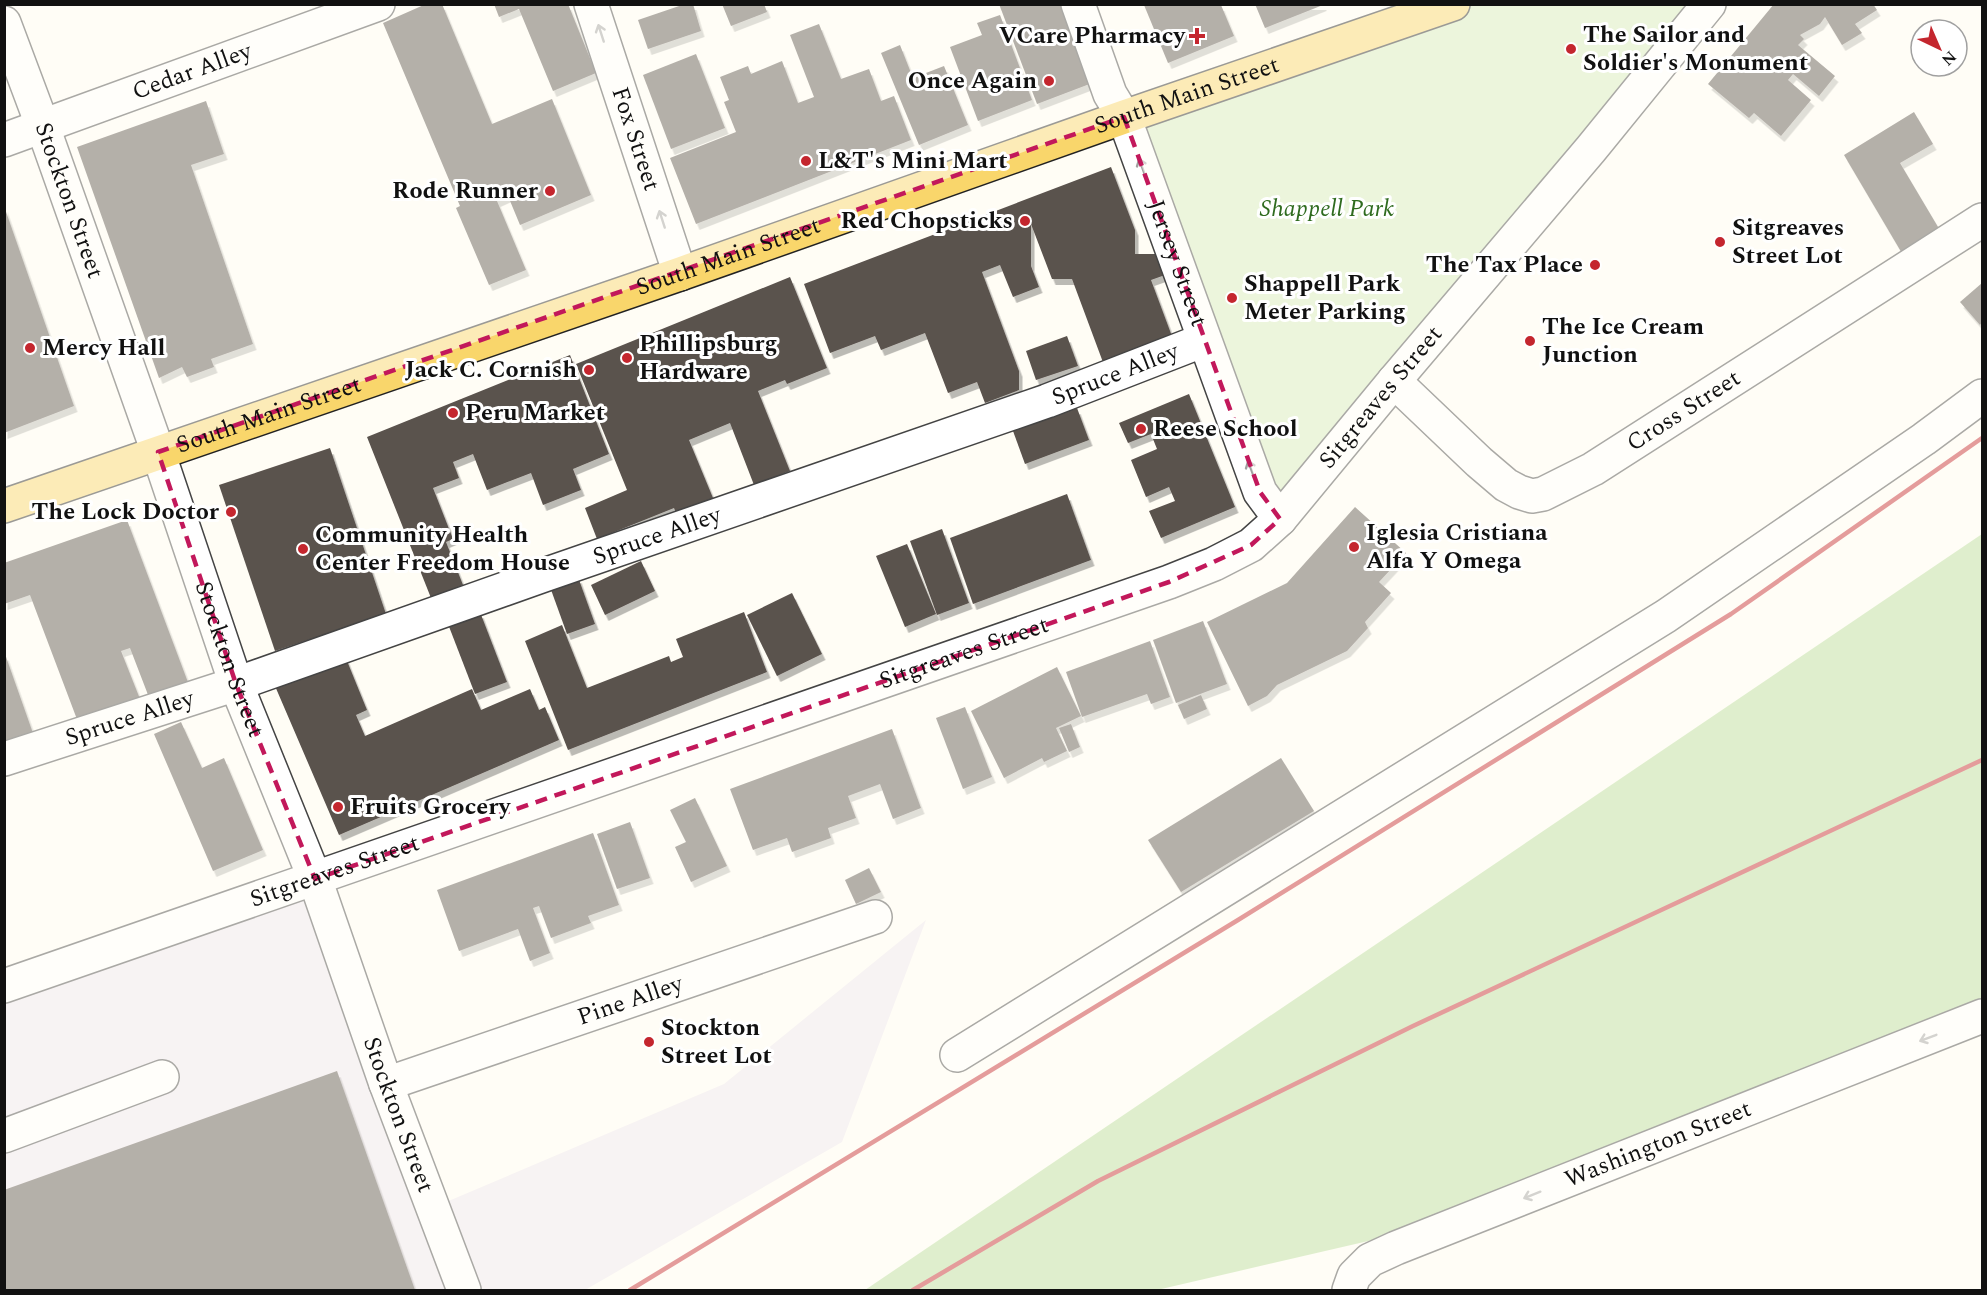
<svg xmlns="http://www.w3.org/2000/svg" width="1987" height="1295" viewBox="0 0 1987 1295" font-family="Spectral,serif">
  <style>
    .industrial { fill: #eee6ef }
    .green { fill: #d5ebbd }
    .forest { fill: #b9dc9c }
    .building { fill: #5a524d; filter: url(#shadow) }
    .lines { fill: none; stroke-linecap: round; stroke-linejoin: round }
    .minor-casing { stroke: #444; stroke-width: 36 }
    .major-casing { stroke: #222; stroke-width: 36 }
    .minor { stroke: #fff; stroke-width: 33 }
    .major { stroke: #f9d66b; stroke-width: 33 }
    .rail { stroke: #c4262e; stroke-width: 4.5 }
    .oneway { stroke: #a0a0a0 }
    .marked { fill: none; stroke: #c2185b; stroke-width: 4.5; stroke-dasharray: 12 8; stroke-linejoin: round }
    .poi-dot { fill: #c4262e; stroke: #fff; stroke-width: 2 }
    .labels { text-anchor: middle; dominant-baseline: central; stroke-width: 6; stroke-linejoin: round; paint-order: stroke }
    .poi-label { font-size: 24px; font-weight: bold; fill: #111; stroke: #fff; text-anchor: start }
    .street-label { font-size: 24px; fill: #111; stroke: #fff }
    .park-label { font-size: 24px; font-style: italic; fill: #2f6b1f; stroke: #fff }
  </style>
  <defs>
    <filter id="shadow"><feDropShadow dx="3.5" dy="6" stdDeviation="0" flood-color="#0004"/></filter>
  </defs>
  <rect width="100%" height="100%" fill="#fffdf5"/>
  <path class="industrial" d="M309 864 432 1208 724 1084 926 920 842 1142 585 1290H5L4 972Z"/>
  <path class="green" d="M1437 5H1688L1280 519 1124 117Z"/>
  <path class="forest" d="M1982 534V1006L1403 1233 1157 1290H865Z"/>
  <g class="building">
    <path d="M426 4H442L492 124 552 99 591 195 520 225 508 196 497 201 526 270 489 285 456 208 460 206 383 23Z"/>
    <path d="M494 4H568L596 73 553 91 519 9 499 17Z"/>
    <path d="M685 4H693L701 31 648 49 638 20Z"/>
    <path d="M722 4H764L767 12 731 26Z"/>
    <path d="M999 4H1072L1100 80 1037 104Z"/>
    <path d="M1255 4H1323V5L1265 28Z"/>
    <path d="M1774 4H1873L1877 10 1855 24 1862 33 1842 45 1825 17 1820 24 1800 35 1804 39 1798 45 1835 76 1819 96 1793 74 1788 80 1811 100 1781 136 1754 113 1749 118 1708 84Z"/>
    <path d="M1144 5H1221L1234 36 1168 63Z"/>
    <path d="M1000 15 1032 100 978 121 950 47 982 35 977 23Z"/>
    <path d="M819 24 841 79 869 69 881 101 894 96 911 140 696 224 670 158 736 132 724 102 729 100 720 77 748 66 751 74 782 61 798 103 814 97 790 35Z"/>
    <path d="M900 45 913 78 944 66 968 125 919 145 881 53Z"/>
    <path d="M696 54 725 128 671 149 643 75Z"/>
    <path d="M206 101 224 154 191 165 253 344 211 359 214 367 187 377 182 367 159 378 77 147Z"/>
    <path d="M1914 112 1933 144 1900 163 1941 232 1903 255 1844 155Z"/>
    <path d="M1111 167 1135 230V254H1158L1165 275 1151 280 1173 339 1104 365 1072 279H1052L1031 224V266L1039 287 1013 297 1000 265 982 272 1019 371V390L985 403 977 382 948 393 925 333 881 350 875 336 830 353 804 284Z"/>
    <path d="M4 206 74 406 4 433Z"/>
    <path d="M790 277 827 368 787 384 785 380 758 391 790 471 754 485 730 423 689 440 713 498 676 513 674 508 597 539 585 508 627 490 576 364Z"/>
    <path d="M1982 283V322L1980 325 1960 302Z"/>
    <path d="M1067 336 1078 366 1036 380 1026 351Z"/>
    <path d="M570 355 609 454 573 469 581 490 543 505 531 473 487 490 473 454 453 462 459 478 433 488 453 539 446 542 463 585 431 598 367 437Z"/>
    <path d="M1189 394 1235 507 1161 538 1149 511 1175 501 1169 487 1146 497 1131 460 1157 449 1151 434 1128 443 1119 423Z"/>
    <path d="M1077 408 1089 440 1025 464 1013 431Z"/>
    <path d="M330 448 386 614 275 651 219 485Z"/>
    <path d="M1067 494 1091 560 973 604 950 538Z"/>
    <path d="M1355 507 1406 553 1379 582 1391 593 1365 622 1368 628 1347 651 1277 685 1267 696 1248 706 1207 622 1287 583Z"/>
    <path d="M127 520 189 685 150 700 130 648 121 651 140 699 78 722 30 595 4 604V563Z"/>
    <path d="M942 529 969 603 937 615 910 541Z"/>
    <path d="M907 544 936 614 905 627 876 556Z"/>
    <path d="M641 561 655 591 605 615 591 585Z"/>
    <path d="M578 577 595 624 567 634 550 587Z"/>
    <path d="M792 593 822 654 777 676 747 615Z"/>
    <path d="M480 612 507 682 475 694 448 624Z"/>
    <path d="M744 612 767 672 568 750 525 641 562 625 587 688 669 656 671 662 683 657 676 639Z"/>
    <path d="M1203 621 1227 684 1176 703 1153 640Z"/>
    <path d="M1150 641 1170 697 1151 704 1147 694 1082 717 1066 672Z"/>
    <path d="M5 654 34 736 4 746V655Z"/>
    <path d="M345 656 367 710 356 715 365 736 472 689 481 710 530 689 539 710 545 707 559 740 339 835 275 686Z"/>
    <path d="M1057 667 1081 716 1056 728 1067 751 1044 762 1042 758 1004 778 971 711Z"/>
    <path d="M1201 695 1207 709 1184 719 1178 705Z"/>
    <path d="M965 707 992 777 963 789 936 718Z"/>
    <path d="M181 722 202 768 224 758 263 850 213 871 154 734Z"/>
    <path d="M1071 724 1080 747 1069 752 1059 728Z"/>
    <path d="M892 729 921 808 893 819 880 784 848 796 856 818 828 828 831 838 792 852 787 838 753 850 730 789Z"/>
    <path d="M1281 758 1314 811 1181 892 1148 840Z"/>
    <path d="M695 798 727 866 691 882 675 847 686 842 670 810Z"/>
    <path d="M630 822 650 878 617 889 597 834Z"/>
    <path d="M593 833 619 905 588 916 591 923 551 938 539 906 533 908 550 953 530 961 518 929 459 951 437 890Z"/>
    <path d="M869 868 881 892 856 904 845 880Z"/>
    <path d="M337 1071 415 1290H4V1190Z"/>
  </g>
  <g class="lines">
    <g class="minor-casing">
      <g id="minor">
        <path id="s1" d="M591 4 680 274"/>
        <path id="s2" d="M1078 4 1110 94 1124 117 1260 492 1280 519"/>
        <path id="s3" d="M4 23 43 127 158 452 236 684 315 879 386 1084 464 1290"/>
        <path id="s4" d="M4 140 378 4"/>
        <path id="s5" d="M1394 381 1479 462 1506 485 1519 492 1532 496 1543 494 1593 469 1982 220"/>
        <path id="s6" d="M4 759 236 684 547 574 1047 401 1204 340"/>
        <path id="s7" d="M4 986 1169 582 1214 564 1251 545 1280 519 1394 381 1591 149 1709 4"/>
        <path d="M957 1055 1666 616 1924 439 1982 396"/>
        <path id="s8" d="M386 1084 875 917"/>
        <path d="M4 1136 162 1077"/>
        <path id="s9" d="M1349 1290 1354 1276 1370 1260 1396 1248 1982 1016"/>
      </g>
    </g>
    <g class="major-casing">
      <g id="major">
        <path id="s10" d="M4 506 680 274 1124 117 1453 4"/>
      </g>
    </g>
    <use href="#minor" class="minor"/>
    <use href="#major" class="major"/>
    <g class="rail">
      <path d="M630 1290 1238 920 1731 614 1982 438"/>
      <path d="M913 1290 1098 1181 1413 1026 1982 760"/>
    </g>
  </g>
  <defs><path id="oneway-shaft" d="M-6 0H5M1.5-3L5.5 0L1.5 3" fill="none" stroke-width="1.6" stroke-linecap="round" stroke-linejoin="round" transform="scale(1.5)"/></defs>
  <g class="oneway">
    <use href="#oneway-shaft" transform="translate(601 33) rotate(-108)"/>
    <use href="#oneway-shaft" transform="translate(1142 167) rotate(-110)"/>
    <use href="#oneway-shaft" transform="translate(662 219) rotate(-108)"/>
    <use href="#oneway-shaft" transform="translate(1251 469) rotate(-110)"/>
    <use href="#oneway-shaft" transform="translate(1928 1038) rotate(159)"/>
    <use href="#oneway-shaft" transform="translate(1532 1195) rotate(158)"/>
  </g>
  <path d="M0 0H1987V1295H0ZM1124 117 1260 492 1280 519 1251 545 1169 582 315 879 236 684 158 452Z" fill="#fffdf5" fill-opacity=".55" fill-rule="evenodd"/>
  <path class="marked" d="M1124 117 1260 492 1280 519 1251 545 1169 582 315 879 236 684 158 452Z"/>
  <g class="poi-dot">
    <path d="M1194 27h6v6h6v6h-6v6h-6v-6h-6v-6h6z"/>
    <circle cx="1571" cy="49" r="6"/>
    <circle cx="1049" cy="81" r="6"/>
    <circle cx="806" cy="161" r="6"/>
    <circle cx="550" cy="191" r="6"/>
    <circle cx="1025" cy="221" r="6"/>
    <circle cx="1720" cy="242" r="6"/>
    <circle cx="1595" cy="265" r="6"/>
    <circle cx="1232" cy="298" r="6"/>
    <circle cx="1530" cy="341" r="6"/>
    <circle cx="30" cy="348" r="6"/>
    <circle cx="627" cy="358" r="6"/>
    <circle cx="589" cy="370" r="6"/>
    <circle cx="453" cy="413" r="6"/>
    <circle cx="1141" cy="429" r="6"/>
    <circle cx="231" cy="512" r="6"/>
    <circle cx="1354" cy="547" r="6"/>
    <circle cx="303" cy="549" r="6"/>
    <circle cx="338" cy="807" r="6"/>
    <circle cx="649" cy="1042" r="6"/>
  </g>
  <g class="labels">
    <g class="poi-label">
      <text x="1583" y="35">The Sailor and<tspan x="1583" dy="28">Soldier's Monument</tspan></text>
      <text x="1185" y="36" text-anchor="end">VCare Pharmacy</text>
      <text x="1037" y="81" text-anchor="end">Once Again</text>
      <text x="818" y="161">L&amp;T's Mini Mart</text>
      <text x="538" y="191" text-anchor="end">Rode Runner</text>
      <text x="1013" y="221" text-anchor="end">Red Chopsticks</text>
      <text x="1732" y="228">Sitgreaves<tspan x="1732" dy="28">Street Lot</tspan></text>
      <text x="1583" y="265" text-anchor="end">The Tax Place</text>
      <text x="1244" y="284">Shappell Park<tspan x="1244" dy="28">Meter Parking</tspan></text>
      <text x="1542" y="327">The Ice Cream<tspan x="1542" dy="28">Junction</tspan></text>
      <text x="639" y="344">Phillipsburg<tspan x="639" dy="28">Hardware</tspan></text>
      <text x="42" y="348">Mercy Hall</text>
      <text x="577" y="370" text-anchor="end">Jack C. Cornish</text>
      <text x="465" y="413">Peru Market</text>
      <text x="1153" y="429">Reese School</text>
      <text x="219" y="512" text-anchor="end">The Lock Doctor</text>
      <text x="1366" y="533">Iglesia Cristiana<tspan x="1366" dy="28">Alfa Y Omega</tspan></text>
      <text x="315" y="535">Community Health<tspan x="315" dy="28">Center Freedom House</tspan></text>
      <text x="350" y="807">Fruits Grocery</text>
      <text x="661" y="1028">Stockton<tspan x="661" dy="28">Street Lot</tspan></text>
    </g>
    <g class="street-label">
      <text stroke="none"><textPath href="#s4" startOffset="200">Cedar Alley</textPath></text>
      <text stroke="none"><textPath href="#s10" startOffset="1252">South Main Street</textPath></text>
      <text stroke="none"><textPath href="#s1" startOffset="142">Fox Street</textPath></text>
      <text stroke="none"><textPath href="#s3" startOffset="189">Stockton Street</textPath></text>
      <text stroke="none"><textPath href="#s10" startOffset="766">South Main Street</textPath></text>
      <text stroke="none"><textPath href="#s2" startOffset="278">Jersey Street</textPath></text>
      <text stroke="none"><textPath href="#s6" startOffset="1176">Spruce Alley</textPath></text>
      <text stroke="none"><textPath href="#s7" startOffset="1520">Sitgreaves Street</textPath></text>
      <text stroke="none"><textPath href="#s5" startOffset="356">Cross Street</textPath></text>
      <text stroke="none"><textPath href="#s10" startOffset="280">South Main Street</textPath></text>
      <text stroke="none"><textPath href="#s6" startOffset="690">Spruce Alley</textPath></text>
      <text stroke="none"><textPath href="#s7" startOffset="1016">Sitgreaves Street</textPath></text>
      <text stroke="none"><textPath href="#s3" startOffset="675">Stockton Street</textPath></text>
      <text stroke="none"><textPath href="#s6" startOffset="132">Spruce Alley</textPath></text>
      <text stroke="none"><textPath href="#s7" startOffset="350">Sitgreaves Street</textPath></text>
      <text stroke="none"><textPath href="#s8" startOffset="258">Pine Alley</textPath></text>
      <text stroke="none"><textPath href="#s3" startOffset="1161">Stockton Street</textPath></text>
      <text stroke="none"><textPath href="#s9" startOffset="348">Washington Street</textPath></text>
    </g>
    <g class="park-label">
      <text x="1327" y="209">Shappell Park</text>
    </g>
  </g>
  <rect width="1987" height="1295" fill="none" stroke="#111111" stroke-width="12"/>
  <g transform="translate(1939 48) rotate(136)"><circle r="28" fill="#ffffff" stroke="#a0a0a0" stroke-width="1.5"/>
  <path d="M0-4.5L10 22L0 15L-10 22Z" fill="#c4262e"/>
  <text y="-9" font-size="16" font-weight="bold" text-anchor="middle" fill="#111111">N</text>
  </g>
</svg>
